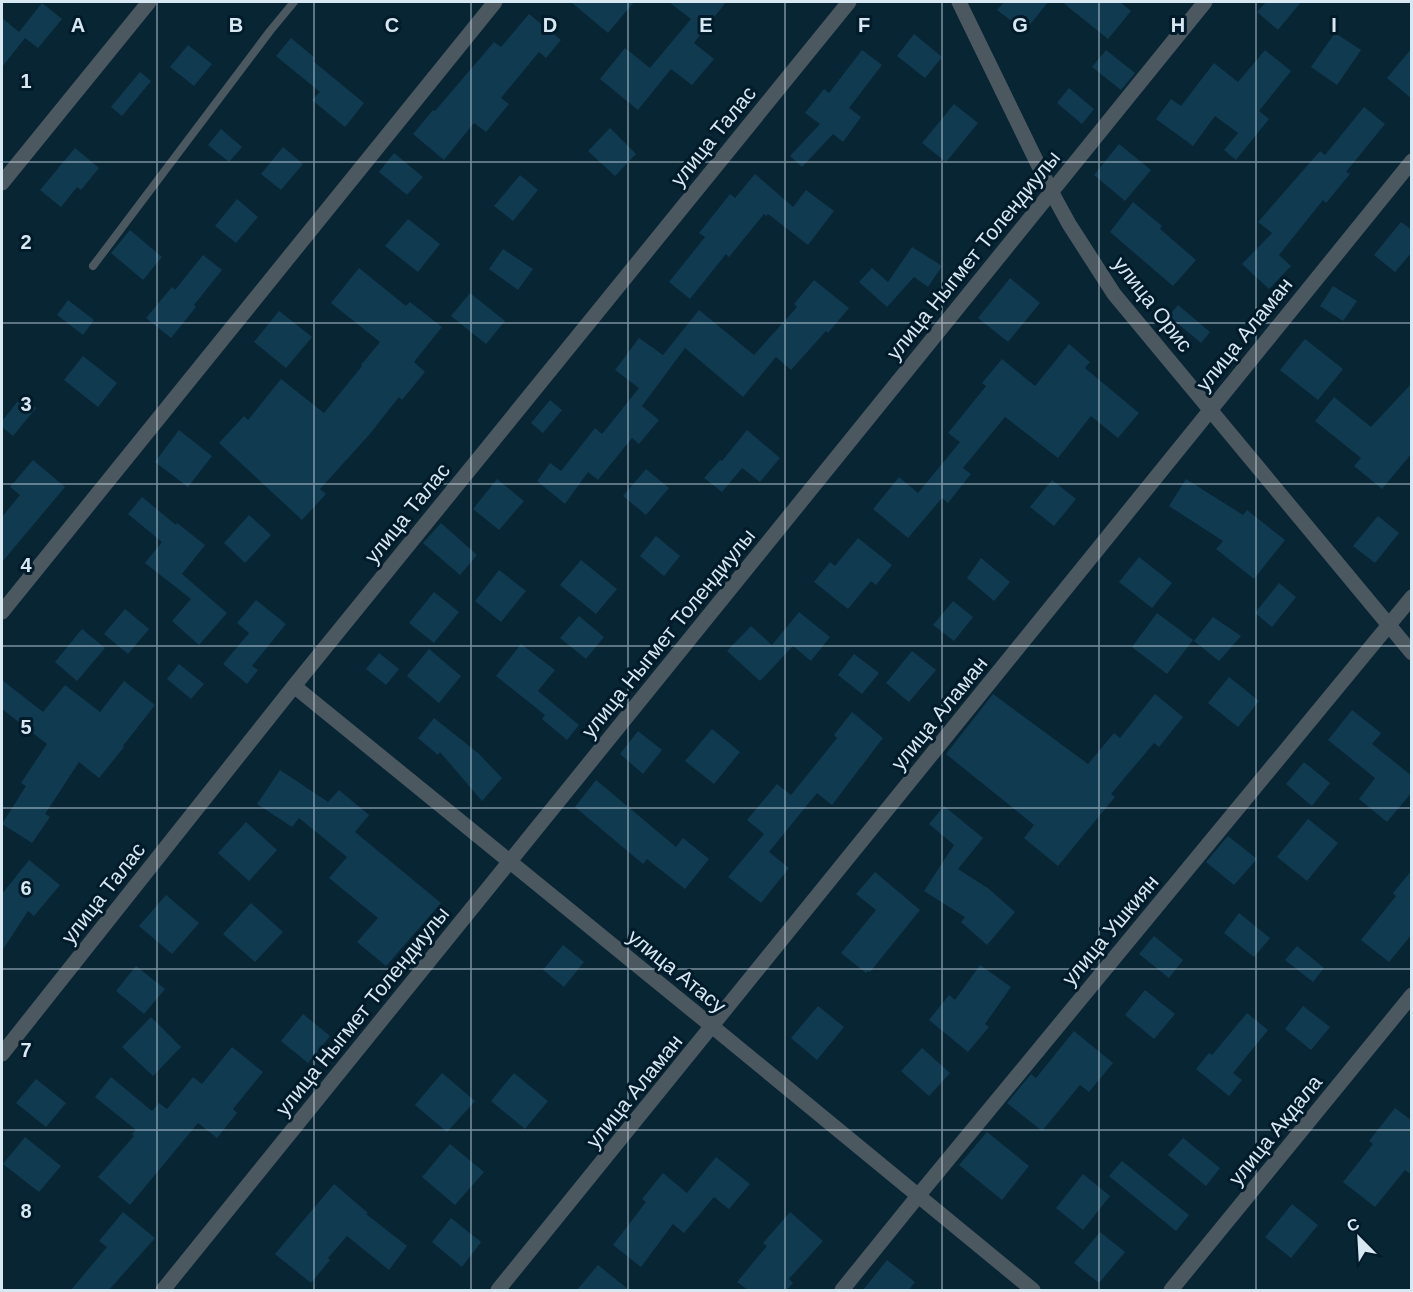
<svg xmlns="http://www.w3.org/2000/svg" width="1413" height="1292" viewBox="0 0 1413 1292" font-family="Helvetica,sans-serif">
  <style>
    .building { fill: #103a4f }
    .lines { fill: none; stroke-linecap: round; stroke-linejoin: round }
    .lane { stroke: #4c5860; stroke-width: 8 }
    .street { stroke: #4c5860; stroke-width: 15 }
    .grid { fill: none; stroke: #d8e8f2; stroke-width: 1.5; stroke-opacity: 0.55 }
    .labels { text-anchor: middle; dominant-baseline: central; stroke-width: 6; stroke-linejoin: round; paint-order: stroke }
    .street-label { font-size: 21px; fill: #d8e8f2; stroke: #011b2a }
    .grid-label { font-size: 20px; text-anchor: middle; font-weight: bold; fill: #d8e8f2; stroke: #011b2a; stroke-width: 6; stroke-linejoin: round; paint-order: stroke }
  </style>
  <rect width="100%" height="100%" fill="#082534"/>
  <g class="building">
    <path d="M571 2H634L608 33Z"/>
    <path d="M669 2H726L694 43 714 59 692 85 671 69 638 110 600 79 625 48 650 68 691 19Z"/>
    <path d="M1004 2H1048L1025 31 997 10Z"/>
    <path d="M1062 2H1120L1131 11 1108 39Z"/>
    <path d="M1266 2H1301L1278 30 1257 12Z"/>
    <path d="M42 3 62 19 38 48 25 38 2 67V18L19 32Z"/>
    <path d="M529 14 561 40 546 58 539 52 501 98 509 104 486 132 474 123 444 160 413 134 433 110 435 111 494 42 501 47Z"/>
    <path d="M1335 33 1361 50 1337 85 1311 67Z"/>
    <path d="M914 34 942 57 925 78 897 56Z"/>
    <path d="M291 38 315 58 313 61 364 103 345 127 312 100 320 92 276 56Z"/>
    <path d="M188 45 212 64 194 86 170 67Z"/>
    <path d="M1412 48V99L1387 78Z"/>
    <path d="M862 50 882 65 849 108 861 117 843 142 833 134 802 167 790 156 820 124 805 113 824 89 829 93Z"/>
    <path d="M1106 50 1135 73 1121 90 1092 67Z"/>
    <path d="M1265 50 1291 71 1259 111 1269 119 1236 160 1224 150 1238 133 1215 116 1193 146 1156 119 1171 99 1181 106 1214 63 1238 82Z"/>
    <path d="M140 72 151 81 122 116 111 107Z"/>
    <path d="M1069 88 1094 109 1082 124 1057 103Z"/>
    <path d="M954 104 978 123 946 162 922 143Z"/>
    <path d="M1364 107 1385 124 1346 172 1350 174 1326 203 1323 200 1279 255 1291 266 1269 289 1242 264 1272 233 1258 222 1320 151 1325 155Z"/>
    <path d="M610 128 636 154 615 176 588 151Z"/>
    <path d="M221 129 242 147 229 162 208 145Z"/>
    <path d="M1119 144 1151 170 1125 201 1094 175Z"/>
    <path d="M283 147 303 164 281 190 261 174Z"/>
    <path d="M75 148 99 168 81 190 77 187 61 207 40 190Z"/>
    <path d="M394 153 423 177 407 195 379 172Z"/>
    <path d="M755 174 793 207 806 190 834 211 808 245 768 214 766 216 764 214 729 257 726 254 690 299 669 282 705 237 699 233 730 194 735 198Z"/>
    <path d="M520 175 538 190 513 221 494 206Z"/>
    <path d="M237 199 258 217 236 243 215 226Z"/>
    <path d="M1133 202 1162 226 1160 229 1196 260 1173 286 1110 232Z"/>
    <path d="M408 219 440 244 418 272 385 246Z"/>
    <path d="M1401 222 1412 230V252L1395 272 1374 255Z"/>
    <path d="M130 230 162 257 143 280 111 253Z"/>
    <path d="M912 247 942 266 928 287 914 277 887 307 859 282 872 268 888 282Z"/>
    <path d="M503 249 533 269 518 290 489 269Z"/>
    <path d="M203 255 222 270 194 305 196 307 171 338 146 318 172 287 175 290Z"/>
    <path d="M359 268 406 306 410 302 442 327 414 362 425 372 402 400 399 397 369 435 320 489 326 494 302 520 219 443 244 416 248 420 281 379 324 413 362 366 361 365 380 342 331 303Z"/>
    <path d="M1010 278 1040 303 1008 342 978 318Z"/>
    <path d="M814 280 849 308 828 333 826 331 791 370 776 357 743 397 685 348 642 406 659 420 639 444 632 438 598 480 588 472 565 504 537 481 550 463 561 471 595 428 602 434 639 388 615 370 639 338 663 355 699 310 754 355 797 307 794 304Z"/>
    <path d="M1333 286 1357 301 1343 321 1320 306Z"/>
    <path d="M470 293 505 321 486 344 451 316Z"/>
    <path d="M68 300 94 320 83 335 57 315Z"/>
    <path d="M1178 305 1210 332 1201 343 1169 316Z"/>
    <path d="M279 311 312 337 286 368 254 342Z"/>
    <path d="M1305 339 1343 369 1318 400 1280 370Z"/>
    <path d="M1069 344 1090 362 1085 368 1139 413 1118 438 1091 416 1058 458 1005 417 963 468 971 474 948 503 942 498 908 538 873 509 899 477 918 493 960 442 948 433 986 386 982 383 1002 359 1035 386Z"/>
    <path d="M83 356 117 383 98 407 64 380Z"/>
    <path d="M1412 383V453L1382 489 1354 466 1361 458 1315 421 1334 397 1371 427Z"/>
    <path d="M22 396 36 408 13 436 2 427V421Z"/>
    <path d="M550 400 562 410 543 433 531 423Z"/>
    <path d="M179 430 212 456 188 487 155 462Z"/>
    <path d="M747 430 780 458 760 482 742 468 722 492 704 478 720 460 722 461Z"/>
    <path d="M33 460 65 487 2 562V517L20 495 10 487Z"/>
    <path d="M646 469 669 488 646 515 623 496Z"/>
    <path d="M497 479 524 501 499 530 473 509Z"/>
    <path d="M1186 479 1243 515 1247 510 1285 540 1254 579 1216 549 1223 541 1169 506Z"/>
    <path d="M1052 480 1076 499 1054 526 1030 507Z"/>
    <path d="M142 497 176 525 177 523 205 545 182 574 227 613 199 645 172 621 191 599 145 563 162 542 128 514Z"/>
    <path d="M249 515 271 535 245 563 224 543Z"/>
    <path d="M1378 516 1399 533 1375 563 1353 546Z"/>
    <path d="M441 523 477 555 460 575 423 543Z"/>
    <path d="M656 536 680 556 664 576 640 556Z"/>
    <path d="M858 538 892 565 876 585 871 581 848 609 814 582 830 562 835 566Z"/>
    <path d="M1139 557 1172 583 1152 608 1119 582Z"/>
    <path d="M981 558 1010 582 994 601 967 578Z"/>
    <path d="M581 560 617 589 596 614 560 585Z"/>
    <path d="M499 570 526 591 501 622 475 601Z"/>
    <path d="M1279 583 1296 597 1272 627 1255 613Z"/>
    <path d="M434 592 459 612 434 643 409 623Z"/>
    <path d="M256 600 286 624 252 666 258 670 247 684 223 664 249 633 237 623Z"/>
    <path d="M953 601 973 617 954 641 933 625Z"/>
    <path d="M125 609 149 629 128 654 104 634Z"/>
    <path d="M799 612 830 637 811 661 793 646 760 681 727 651 751 626 772 645Z"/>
    <path d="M1157 613 1193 640 1167 674 1132 647Z"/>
    <path d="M579 616 604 637 586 659 560 638Z"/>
    <path d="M1213 617 1241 636 1219 661 1194 641Z"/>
    <path d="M82 629 105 648 77 681 55 662Z"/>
    <path d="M521 644 555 670 538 691 579 725 567 740 542 719 545 715 496 676Z"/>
    <path d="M429 649 461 676 439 703 407 676Z"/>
    <path d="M912 651 936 670 909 702 886 683Z"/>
    <path d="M379 653 399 669 386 685 366 669Z"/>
    <path d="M854 654 879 673 862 694 838 675Z"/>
    <path d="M179 664 204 684 191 699 167 679Z"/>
    <path d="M1229 677 1259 701 1238 727 1208 703Z"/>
    <path d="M2 680 43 712 65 685 100 712 124 681 155 705 123 746 124 747 99 778 79 762 45 814 50 817 32 843 2 824 26 786 21 783 47 744 2 709Z"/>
    <path d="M993 694 1088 764 1114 733 1120 738 1155 694 1183 717 1159 747 1154 743 1111 794 1115 797 1058 866 1024 838 1034 825 946 754Z"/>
    <path d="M1352 710 1381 733 1372 744 1412 776V792L1387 822 1359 799 1375 778 1328 740Z"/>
    <path d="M852 712 883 738 832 805 817 793 769 852 789 868 761 903 728 877 764 834 747 820 777 784 791 795 837 738 834 735Z"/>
    <path d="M434 718 478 753 502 778 482 801 440 752 438 755 418 738Z"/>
    <path d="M712 729 740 752 714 784 685 761Z"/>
    <path d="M638 731 662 750 643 774 620 754Z"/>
    <path d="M1304 762 1330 783 1312 806 1286 784Z"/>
    <path d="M280 770 328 802 339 790 369 815 355 832 441 903 386 966 357 942 378 918 329 878 347 857 299 818 292 827 257 804Z"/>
    <path d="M596 780 676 847 683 838 709 859 685 889 647 859 643 864 575 807Z"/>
    <path d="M944 806 983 838 958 869 989 889 1015 912 987 945 961 922 965 917 924 891 954 845 929 824Z"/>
    <path d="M1308 819 1338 843 1307 881 1277 857Z"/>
    <path d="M246 822 277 850 249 881 218 853Z"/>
    <path d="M1228 836 1257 859 1234 885 1206 862Z"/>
    <path d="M29 860 60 885 34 916 28 911 2 951V894Z"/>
    <path d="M1412 870V934L1389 962 1361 940 1396 896 1393 893Z"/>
    <path d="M875 872 920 910 870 972 868 971 866 973 841 953 876 910 856 894Z"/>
    <path d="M166 895 199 923 172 954 139 926Z"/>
    <path d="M251 903 283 932 255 962 223 934Z"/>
    <path d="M1239 913 1270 938 1254 957 1224 933Z"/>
    <path d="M1154 936 1183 960 1169 978 1139 954Z"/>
    <path d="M563 945 584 962 564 987 543 970Z"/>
    <path d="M1297 946 1324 968 1313 982 1285 960Z"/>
    <path d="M980 965 1011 987 985 1024 989 1027 968 1052 929 1020 949 995 955 1000Z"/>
    <path d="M136 966 165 989 144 1014 116 991Z"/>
    <path d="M1145 990 1175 1014 1154 1039 1125 1015Z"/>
    <path d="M818 1006 844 1027 817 1060 791 1038Z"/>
    <path d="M1303 1006 1330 1027 1311 1050 1285 1029Z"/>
    <path d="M1247 1013 1268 1030 1233 1073 1242 1080 1229 1096 1196 1069 1209 1053 1212 1055Z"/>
    <path d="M303 1014 330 1036 308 1063 281 1041Z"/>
    <path d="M151 1017 181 1047 153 1076 122 1047Z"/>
    <path d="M1074 1031 1113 1063 1089 1092 1080 1085 1042 1131 1007 1103 1031 1074 1036 1078Z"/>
    <path d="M232 1047 263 1072 233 1109 237 1113 217 1138 198 1123 130 1205 98 1177 134 1136 132 1134 136 1130 95 1097 111 1077 152 1111 159 1103 167 1109 193 1077 202 1084Z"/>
    <path d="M922 1048 950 1073 929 1096 901 1071Z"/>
    <path d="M442 1073 475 1101 447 1132 415 1105Z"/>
    <path d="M514 1073 548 1101 525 1129 491 1101Z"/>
    <path d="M36 1079 66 1103 46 1127 16 1103Z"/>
    <path d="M1395 1108 1412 1121V1175L1405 1170 1375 1207 1343 1182 1373 1144 1369 1141Z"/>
    <path d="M987 1132 1029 1166 1002 1200 959 1165Z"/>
    <path d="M25 1137 61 1166 39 1192 3 1164Z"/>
    <path d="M1183 1138 1220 1168 1206 1186 1168 1155Z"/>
    <path d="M450 1144 484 1172 455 1205 422 1177Z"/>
    <path d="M716 1157 750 1184 729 1209 714 1197 684 1233 673 1224 641 1267 613 1245 646 1202 642 1199 663 1173 687 1193Z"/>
    <path d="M1122 1161 1189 1215 1176 1231 1109 1176Z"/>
    <path d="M1083 1174 1110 1196 1083 1230 1056 1208Z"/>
    <path d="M334 1184 368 1213 366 1214 407 1246 389 1270 347 1236 328 1258 330 1260 311 1283 275 1254Z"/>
    <path d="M1292 1204 1318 1225 1291 1258 1265 1237Z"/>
    <path d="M123 1212 155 1238 109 1290H71L107 1247 99 1241Z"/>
    <path d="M790 1212 823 1241 789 1279 793 1283 787 1290H748L737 1282 767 1246 763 1243Z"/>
    <path d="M451 1218 481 1242 462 1267 432 1242Z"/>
    <path d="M1100 1232 1125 1252 1099 1283 1074 1263Z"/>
    <path d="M887 1260 915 1282 909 1290H863Z"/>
    <path d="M598 1265 629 1290H577Z"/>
  </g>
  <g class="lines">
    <path class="lane" d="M93 266 270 31 294 2"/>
    <g class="street">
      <path d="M959 2 1051 191 1069 224 1114 294 1412 653"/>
      <path d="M2 183 149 2"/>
      <path d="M2 612 495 2"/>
      <path d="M294 686 713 1027 1033 1290"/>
      <path d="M2 1054 294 686 849 2"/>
      <path d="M163 1290 1205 2"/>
      <path d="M498 1290 1412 161"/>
      <path d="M842 1290 918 1196 1412 597"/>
      <path d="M1171 1290 1412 995"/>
    </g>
  </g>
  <path class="grid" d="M157 2V1290M314 2V1290M471 2V1290M628 2V1290M785 2V1290M942 2V1290M1099 2V1290M1256 2V1290M2 162H1412M2 323H1412M2 484H1412M2 646H1412M2 808H1412M2 969H1412M2 1130H1412"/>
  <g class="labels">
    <g class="street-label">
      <text transform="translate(713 136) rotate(-51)">улица Талас</text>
      <text transform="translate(973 255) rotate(-51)">улица Ныгмет Толендиулы</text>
      <text transform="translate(1153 304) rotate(52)">улица Орис</text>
      <text transform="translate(1244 334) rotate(-51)">улица Аламан</text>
      <text transform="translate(407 513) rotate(-51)">улица Талас</text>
      <text transform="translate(668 633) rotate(-51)">улица Ныгмет Толендиулы</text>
      <text transform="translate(939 713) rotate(-51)">улица Аламан</text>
      <text transform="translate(103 893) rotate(-52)">улица Талас</text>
      <text transform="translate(1110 930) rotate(-50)">улица Ушкиян</text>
      <text transform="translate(677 971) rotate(39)">улица Атасу</text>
      <text transform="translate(362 1011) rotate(-51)">улица Ныгмет Толендиулы</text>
      <text transform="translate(634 1091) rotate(-51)">улица Аламан</text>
      <text transform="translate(1275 1130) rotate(-51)">улица Акдала</text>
    </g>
  </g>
  <g class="grid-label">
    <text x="78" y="32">A</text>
    <text x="236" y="32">B</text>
    <text x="392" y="32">C</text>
    <text x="550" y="32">D</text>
    <text x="706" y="32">E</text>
    <text x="864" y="32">F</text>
    <text x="1020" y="32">G</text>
    <text x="1178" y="32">H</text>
    <text x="1334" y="32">I</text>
    <text x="26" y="88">1</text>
    <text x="26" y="249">2</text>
    <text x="26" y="411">3</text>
    <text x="26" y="572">4</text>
    <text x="26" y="734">5</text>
    <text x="26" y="895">6</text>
    <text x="26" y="1057">7</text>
    <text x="26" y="1218">8</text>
  </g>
  <rect width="1413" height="1292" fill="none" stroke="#d8e8f2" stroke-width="6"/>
  <g transform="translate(1359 1238) rotate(336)" stroke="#011b2a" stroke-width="4.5" paint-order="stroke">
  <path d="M0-4.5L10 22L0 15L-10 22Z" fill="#d8e8f2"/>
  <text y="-9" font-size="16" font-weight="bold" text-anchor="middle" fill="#d8e8f2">С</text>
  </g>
</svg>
